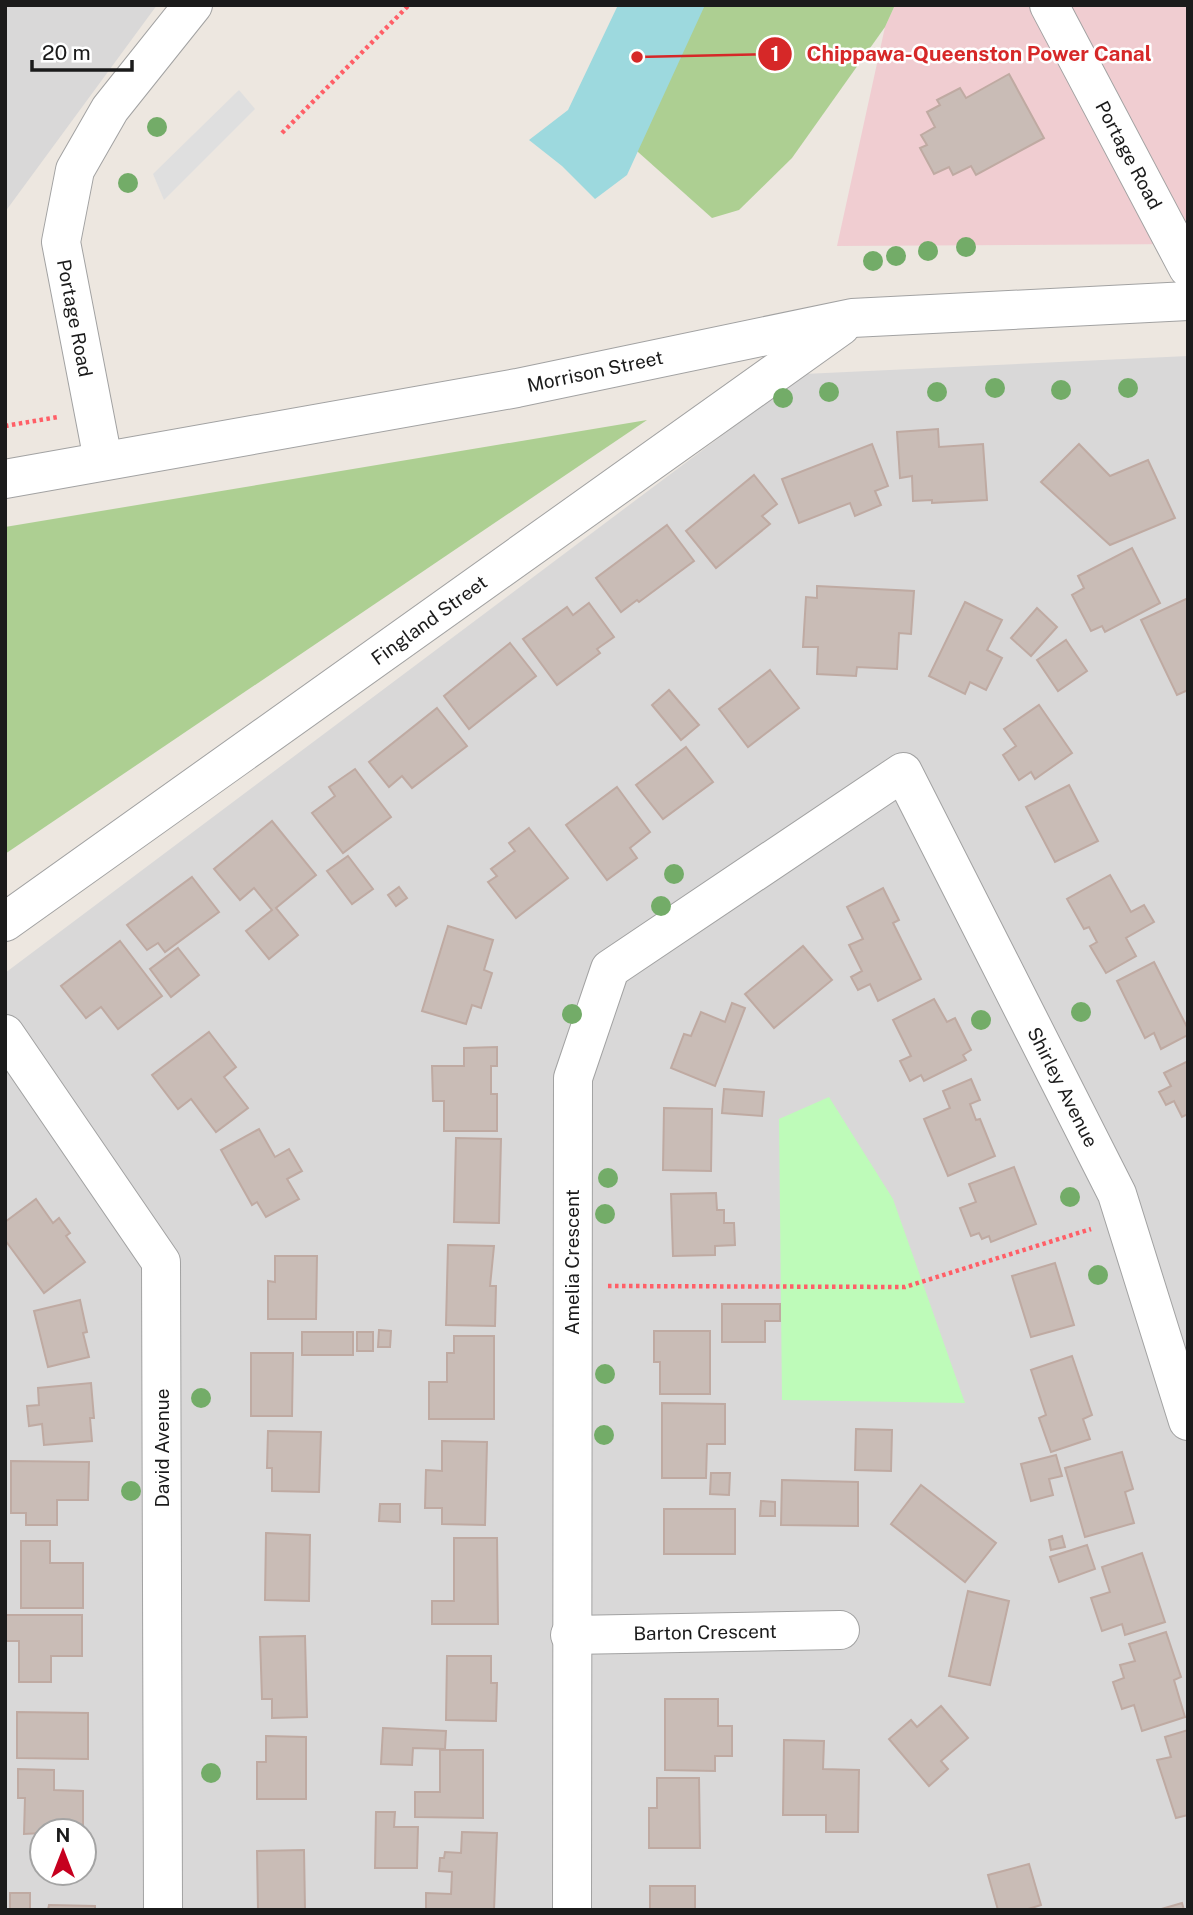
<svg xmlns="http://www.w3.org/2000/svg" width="1193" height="1915" viewBox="0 0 1193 1915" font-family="'Public Sans',sans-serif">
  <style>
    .residential { fill: #d9d8d8; fill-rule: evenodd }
    .commercial { fill: #f0cdd1 }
    .forest { fill: #adcf92 }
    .park { fill: #befbb9 }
    .parking { fill: #dfdfdf }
    .water { fill: #9dd9de }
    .building { fill: #c9bcb6; stroke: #bfaaa2; stroke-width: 2 }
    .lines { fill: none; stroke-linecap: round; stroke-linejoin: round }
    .minor-casing { stroke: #a2a2a2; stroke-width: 40 }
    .path { stroke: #ff5f67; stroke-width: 4.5; stroke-dasharray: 3.5 3.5; stroke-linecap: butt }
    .minor { stroke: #fff; stroke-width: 38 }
    .tree { fill: #73ac68 }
    .labels { text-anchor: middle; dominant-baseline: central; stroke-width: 5; stroke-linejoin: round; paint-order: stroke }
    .street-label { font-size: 19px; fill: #1b1b1b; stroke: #fff }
    .leader { fill: none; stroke: #d62828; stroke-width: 2.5 }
    .callout-dot { fill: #d62828; stroke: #fff; stroke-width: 2.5 }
    .mark-label { font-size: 21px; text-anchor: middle; font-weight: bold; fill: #fff }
    .callout-label { font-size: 21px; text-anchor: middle; font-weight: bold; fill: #d62828; stroke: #fff; stroke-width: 5; stroke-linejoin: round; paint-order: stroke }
  </style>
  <rect width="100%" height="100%" fill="#ede7e0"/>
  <g class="residential">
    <path d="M5 5H157L5 212Z"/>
    <path d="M1188 356V1910H5V973L804 374ZM42 1831H84V1873H42Z"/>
  </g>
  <path class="commercial" d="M895 5H1188V244L837 246 885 27Z"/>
  <g class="forest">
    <path d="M669 5H895L885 27 792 158 739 210 712 218 610 127Z"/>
    <path d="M647 420 5 854V527Z"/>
  </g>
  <path class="park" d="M829 1097 893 1199 965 1403 782 1400 779 1119Z"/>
  <path class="parking" d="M239 90 255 109 164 200 153 174Z"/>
  <path class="water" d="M618 5H705L627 175 595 199 562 166 529 140 568 110Z"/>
  <g class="building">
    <path d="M1009 74 1044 138 976 175 971 166 953 175 949 167 934 174 920 148 927 145 921 135 935 127 927 112 940 105 937 100 960 88 966 98Z"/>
    <path d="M938 429 939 447 983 444 987 500 932 503V500L913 501 912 476 900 478 897 432Z"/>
    <path d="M872 444 888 486 875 491 881 505 855 516 850 503 799 523 782 479Z"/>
    <path d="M1079 444 1110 476 1148 460 1175 518 1110 545 1041 482Z"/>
    <path d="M754 475 777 504 762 516 770 524 716 568 686 531Z"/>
    <path d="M667 525 694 561 639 602 637 600 621 612 596 578Z"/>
    <path d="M1132 548 1160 603 1105 632 1102 626 1091 631 1072 595 1084 588 1078 576Z"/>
    <path d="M817 586 914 591 911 634 899 633 897 669 857 667 856 676 817 674 818 647H803L806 597 817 598Z"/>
    <path d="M1188 598V690L1177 695 1141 620Z"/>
    <path d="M965 602 1002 620 987 650 1002 658 986 690 970 682 965 694 929 676Z"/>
    <path d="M589 603 614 637 597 649 600 653 557 685 523 639 567 607 573 615Z"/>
    <path d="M1037 608 1057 627 1031 656 1011 638Z"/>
    <path d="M1066 640 1087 671 1058 691 1037 660Z"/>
    <path d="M510 643 536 676 469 729 444 696Z"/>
    <path d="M770 670 799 708 748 747 719 709Z"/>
    <path d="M669 690 699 725 681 740 652 705Z"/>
    <path d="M1039 705 1072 753 1035 779 1031 772 1019 780 1003 755 1016 746 1004 729Z"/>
    <path d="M437 708 467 746 412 788 402 776 389 787 369 762Z"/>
    <path d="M686 747 713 782 663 819 636 785Z"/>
    <path d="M355 769 391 817 343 853 312 813 335 796 329 787Z"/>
    <path d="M1069 785 1098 841 1055 862 1026 807Z"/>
    <path d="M617 787 650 832 630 848 637 858 607 880 566 825Z"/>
    <path d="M272 821 316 875 276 908 298 935 269 959 246 931 272 910 254 888 240 900 214 869Z"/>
    <path d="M529 828 568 878 516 918 488 882 497 876 491 869 515 851 509 843Z"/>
    <path d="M348 856 373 889 352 904 327 871Z"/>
    <path d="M1110 875 1131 912 1144 905 1154 922 1126 938 1136 956 1106 973 1090 946 1097 942 1089 927 1084 929 1067 899Z"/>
    <path d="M192 877 219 912 165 952 158 943 147 950 127 925Z"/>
    <path d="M399 887 407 898 396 906 388 895Z"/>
    <path d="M883 888 899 920 893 923 921 979 878 1001 870 984 858 990 851 977 862 971 849 945 863 939 847 907Z"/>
    <path d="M448 926 493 940 484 970 492 973 481 1008 472 1005 466 1024 422 1011Z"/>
    <path d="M120 941 162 996 118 1029 101 1007 86 1018 61 986Z"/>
    <path d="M803 946 832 980 774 1028 745 994Z"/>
    <path d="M178 948 199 975 171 997 150 969Z"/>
    <path d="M1154 962 1188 1029V1035L1161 1049 1154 1033 1145 1038 1117 981Z"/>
    <path d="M934 999 947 1022 955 1018 971 1050 963 1055 966 1060 924 1081 921 1075 910 1081 900 1061 911 1056 893 1020Z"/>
    <path d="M732 1003 745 1008 715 1086 671 1068 684 1034 691 1036 701 1012 725 1022Z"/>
    <path d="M209 1032 236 1067 224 1077 248 1108 216 1132 191 1099 178 1109 152 1075Z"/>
    <path d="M497 1047V1066H491V1094H497V1131H444V1101H433L432 1066H464V1048Z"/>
    <path d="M1188 1061V1114L1182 1117 1174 1101 1166 1105 1159 1092 1171 1086 1164 1073Z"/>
    <path d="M971 1079 980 1100 970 1104 976 1120 980 1119 995 1156 948 1176 924 1119 950 1108 943 1091Z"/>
    <path d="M724 1089 764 1092 762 1116 722 1113Z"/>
    <path d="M664 1108 712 1109 711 1171 663 1170Z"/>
    <path d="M259 1129 275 1157 289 1149 302 1171 287 1179 299 1199 266 1217 257 1202 252 1205 221 1150Z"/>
    <path d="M456 1138 501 1139 499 1223 454 1222Z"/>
    <path d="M1014 1167 1036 1224 991 1242 989 1236 982 1239 979 1233 971 1236 960 1208 976 1202 969 1184Z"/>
    <path d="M716 1193 717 1210H724V1223H734L735 1245 715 1246V1255L673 1256 671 1194Z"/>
    <path d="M36 1199 53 1223 59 1218 70 1233 66 1236 85 1262 44 1293 5 1240V1222Z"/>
    <path d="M448 1245 494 1246 490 1286H496L495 1326 446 1325Z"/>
    <path d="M275 1256H317L316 1319H268V1281L275 1282Z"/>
    <path d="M1055 1263 1074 1325 1031 1337 1012 1276Z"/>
    <path d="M80 1300 87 1332 83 1333 89 1357 48 1367 34 1311Z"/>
    <path d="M722 1304H780V1321H765V1342H722Z"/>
    <path d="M379 1330 391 1331 390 1347H378Z"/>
    <path d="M654 1331H710V1394H660V1362H654Z"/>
    <rect x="302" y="1332" width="51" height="23"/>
    <rect x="357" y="1332" width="16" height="19"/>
    <path d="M454 1336H494V1419H429V1382H447V1353H454Z"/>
    <path d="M251 1353H293L292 1416H251Z"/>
    <path d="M1072 1356 1092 1415 1083 1419 1090 1439 1051 1452 1039 1418 1046 1415 1031 1370Z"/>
    <path d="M91 1383 94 1418H90L92 1441 44 1445 42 1424 29 1426 27 1406 39 1405 38 1388Z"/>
    <path d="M662 1403 725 1404V1444H707L706 1478H662Z"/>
    <path d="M856 1429 892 1430 891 1471 855 1470Z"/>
    <path d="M268 1431 321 1432 319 1492 272 1491V1468H267Z"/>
    <path d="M442 1441 487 1442 485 1525 442 1524V1508H425L426 1470 442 1471Z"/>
    <path d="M1122 1452 1133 1489 1125 1492 1134 1523 1085 1537 1065 1468Z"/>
    <path d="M1056 1455 1062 1476 1049 1479 1053 1495 1031 1501 1021 1464Z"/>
    <path d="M11 1461 89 1462 88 1500H57V1525H26V1513H11Z"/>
    <path d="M711 1473H730L729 1495 710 1494Z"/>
    <path d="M782 1480 858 1482V1526L781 1525Z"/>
    <path d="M921 1485 996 1543 965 1582 891 1524Z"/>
    <path d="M761 1501 775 1502V1516H760Z"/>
    <path d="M380 1504H400V1522L379 1521Z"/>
    <rect x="664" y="1509" width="71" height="45"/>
    <path d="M266 1533 310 1535 309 1601 265 1600Z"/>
    <path d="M1062 1536 1065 1547 1051 1550 1049 1540Z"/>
    <path d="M454 1538H497L498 1624H432V1601H454Z"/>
    <path d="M21 1541H50V1563H83V1608H21Z"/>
    <path d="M1087 1545 1095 1569 1059 1582 1050 1557Z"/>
    <path d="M1142 1553 1165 1622 1125 1635 1122 1624 1102 1631 1091 1598 1110 1592 1102 1567Z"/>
    <path d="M968 1591 1009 1601 990 1685 949 1676Z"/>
    <path d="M5 1615H82V1656H51V1682H19V1641H5Z"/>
    <path d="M1166 1632 1181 1677 1174 1680 1185 1717 1142 1731 1134 1705 1122 1709 1113 1682 1124 1678 1120 1665 1135 1661 1129 1644Z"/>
    <path d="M305 1636 307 1717 272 1718V1699H262L260 1637Z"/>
    <path d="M447 1656H491V1683H497L496 1721 446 1720Z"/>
    <path d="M665 1699H718V1726H732V1756H715V1771L665 1770Z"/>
    <path d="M941 1706 968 1738 941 1761 948 1769 929 1786 889 1739 911 1720 917 1727Z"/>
    <path d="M17 1712 88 1713V1759L17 1758Z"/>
    <path d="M383 1728 446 1731 445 1749 413 1748 412 1765 381 1764Z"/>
    <path d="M1188 1730V1815L1176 1818 1157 1760 1171 1757 1165 1737Z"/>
    <path d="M266 1736 306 1737V1799H257V1762H266Z"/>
    <path d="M784 1740 824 1741 823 1769 859 1770 858 1832H826V1815H783Z"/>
    <path d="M440 1750H483V1818L415 1817V1792H440Z"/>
    <path d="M18 1769 54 1770V1790L83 1791V1831L24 1834 25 1798H18Z"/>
    <path d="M657 1778H699L700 1848H649V1808H657Z"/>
    <path d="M376 1812H395L394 1827H418L417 1868H375Z"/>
    <path d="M462 1832 497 1833 494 1910H426V1893L451 1894 452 1872 439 1871 440 1858H444L445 1852 461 1853Z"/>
    <path d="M304 1850 305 1910H258L257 1851Z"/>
    <path d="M1029 1864 1041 1905 1025 1910H998L988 1875Z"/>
    <rect x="650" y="1886" width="45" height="24"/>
    <rect x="10" y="1893" width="20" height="17"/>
    <path d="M1182 1903 1184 1910H1158Z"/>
    <path d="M49 1905 95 1906V1910H48Z"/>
  </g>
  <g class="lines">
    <g class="minor-casing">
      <g id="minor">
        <path d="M1049 5 1188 268"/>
        <path d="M103 460 61 242 75 170 110 109 193 5"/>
        <path d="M5 479 517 388 852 318 1188 301"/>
        <path d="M5 922 841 326"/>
        <path d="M5 1034 161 1262 163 1910"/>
        <path d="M570 1635 840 1630"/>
        <path d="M572 1910 573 1078 610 969 903 772 1117 1194 1188 1421"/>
      </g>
    </g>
    <g class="path">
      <path d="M282 133 409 5"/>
      <path d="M5 426 58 417"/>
      <path d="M608 1286 905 1287 1091 1229"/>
    </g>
    <use href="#minor" class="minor"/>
  </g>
  <g class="tree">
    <circle cx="157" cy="127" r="10"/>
    <circle cx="128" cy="183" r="10"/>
    <circle cx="966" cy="247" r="10"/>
    <circle cx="928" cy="251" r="10"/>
    <circle cx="896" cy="256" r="10"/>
    <circle cx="873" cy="261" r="10"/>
    <circle cx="995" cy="388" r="10"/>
    <circle cx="1128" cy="388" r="10"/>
    <circle cx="1061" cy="390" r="10"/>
    <circle cx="829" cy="392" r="10"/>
    <circle cx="937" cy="392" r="10"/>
    <circle cx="783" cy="398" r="10"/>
    <circle cx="674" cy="874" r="10"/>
    <circle cx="661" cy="906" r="10"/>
    <circle cx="1081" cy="1012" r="10"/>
    <circle cx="572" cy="1014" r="10"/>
    <circle cx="981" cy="1020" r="10"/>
    <circle cx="608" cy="1178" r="10"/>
    <circle cx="1070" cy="1197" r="10"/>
    <circle cx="605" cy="1214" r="10"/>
    <circle cx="1098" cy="1275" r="10"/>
    <circle cx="605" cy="1374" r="10"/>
    <circle cx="201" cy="1398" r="10"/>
    <circle cx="604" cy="1435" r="10"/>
    <circle cx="131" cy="1491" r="10"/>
    <circle cx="211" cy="1773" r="10"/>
  </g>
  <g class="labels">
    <g class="street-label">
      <text transform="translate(1129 155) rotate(62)">Portage Road</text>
      <text transform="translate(75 318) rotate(79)">Portage Road</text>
      <text transform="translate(595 371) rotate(-12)">Morrison Street</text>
      <text transform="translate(429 620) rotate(-36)">Fingland Street</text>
      <text transform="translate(1063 1087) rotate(63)">Shirley Avenue</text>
      <text transform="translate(572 1262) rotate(-90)">Amelia Crescent</text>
      <text transform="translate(162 1448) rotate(-90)">David Avenue</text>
      <text transform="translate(705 1632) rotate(-1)">Barton Crescent</text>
    </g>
  </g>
  <path class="leader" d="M637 57L775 54"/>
  <g class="callout-dot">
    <circle cx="637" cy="57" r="7"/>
    <circle cx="775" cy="54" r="18"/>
  </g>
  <g class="mark-label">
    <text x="775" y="61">1</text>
  </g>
  <g class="callout-label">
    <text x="979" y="61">Chippawa-Queenston Power Canal</text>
  </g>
  <rect width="1193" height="1915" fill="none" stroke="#1b1b1b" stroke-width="14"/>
  <g transform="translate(63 1852)"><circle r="33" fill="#ffffff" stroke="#a4a4a4" stroke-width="2"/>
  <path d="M0-5L12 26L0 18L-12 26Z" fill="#c6001f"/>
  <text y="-10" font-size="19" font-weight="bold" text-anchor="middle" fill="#1b1b1b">N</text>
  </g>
  <path d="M32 60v10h100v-10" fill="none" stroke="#1b1b1b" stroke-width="3.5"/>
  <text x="42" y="60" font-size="21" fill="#1b1b1b" stroke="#ffffff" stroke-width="5" paint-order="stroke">20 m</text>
</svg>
